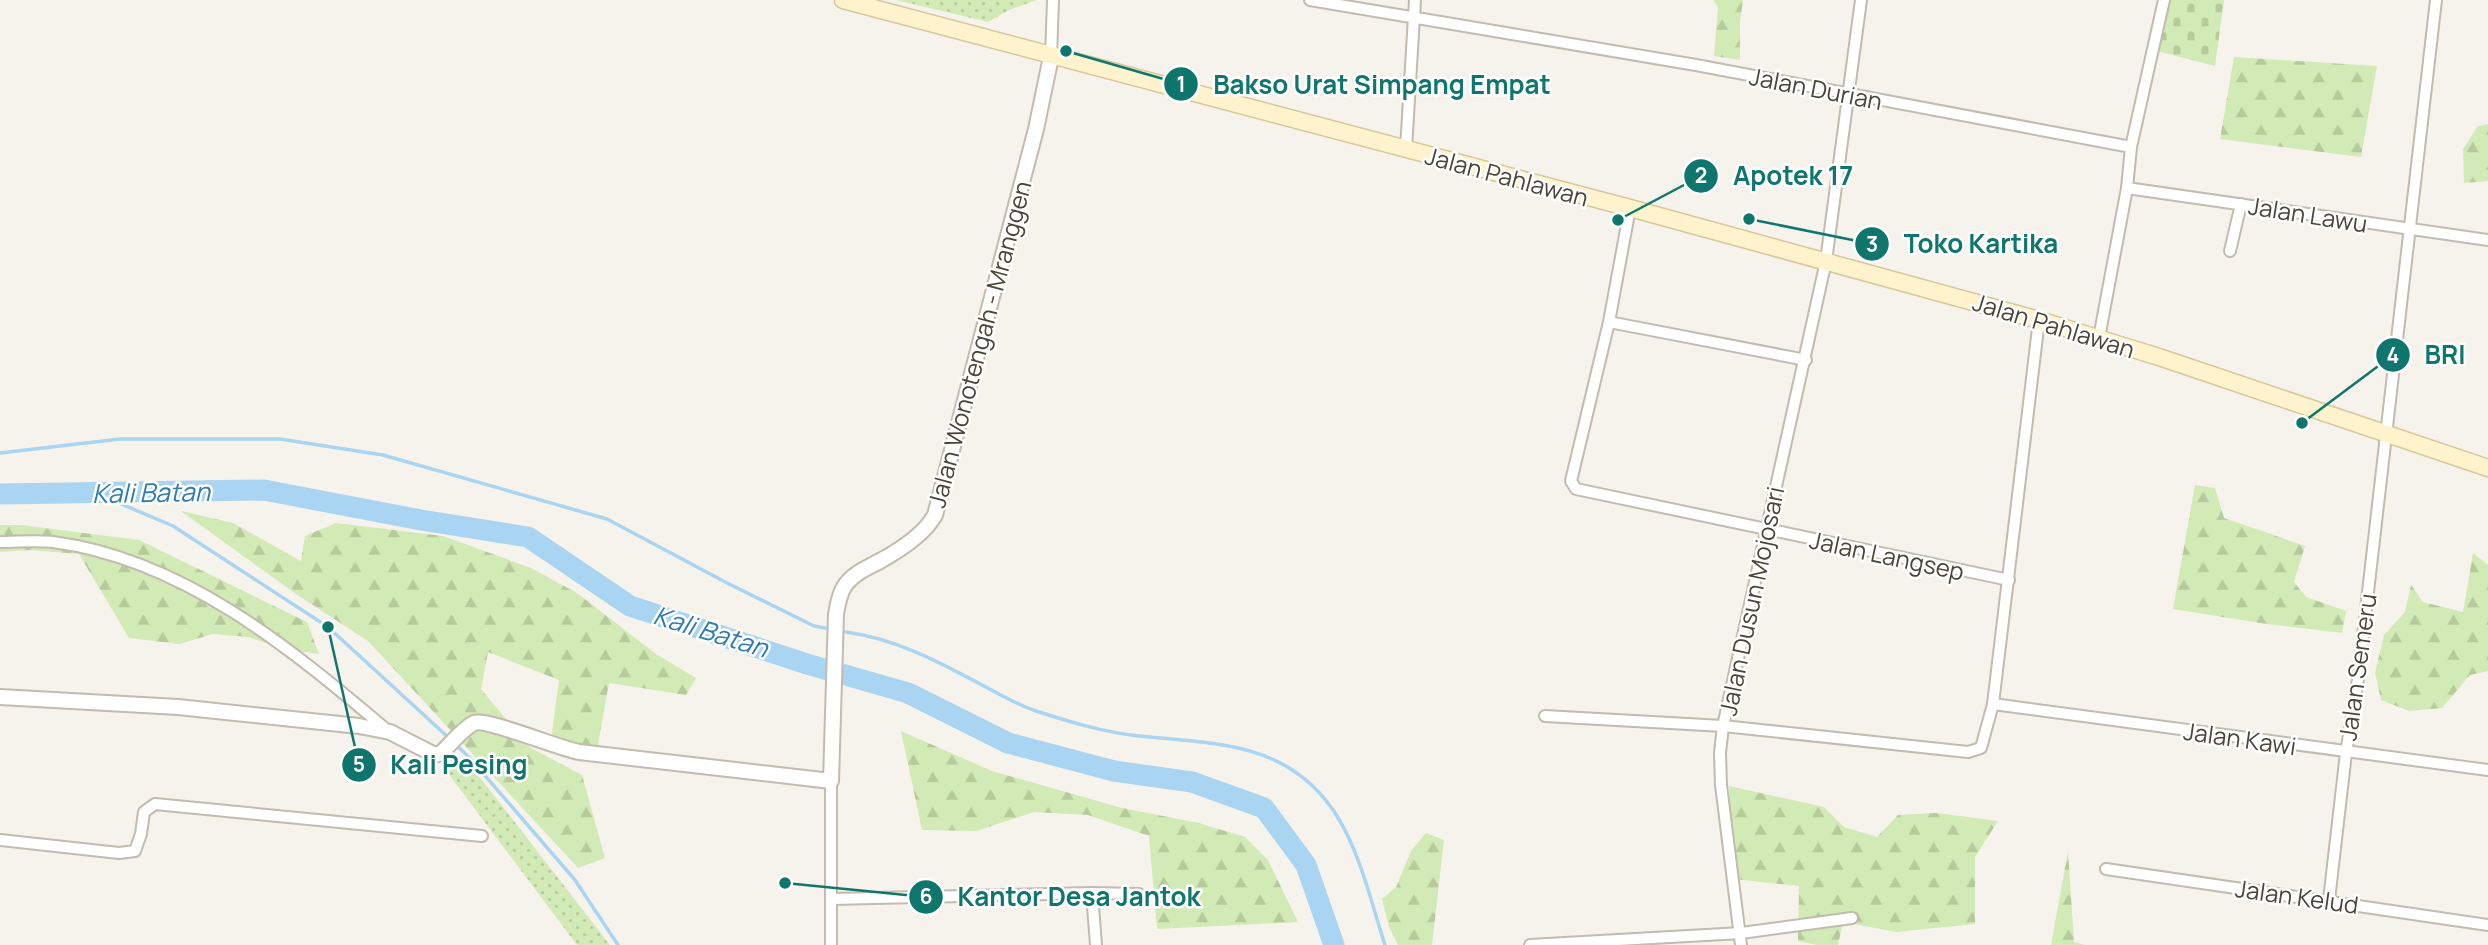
<svg xmlns="http://www.w3.org/2000/svg" width="2488" height="945" viewBox="0 0 2488 945" font-family="Manrope,sans-serif">
  <style>
    .grass { fill: url(#grass-dots) }
    .forest { fill: url(#forest-firs) }
    .cemetery { fill: url(#cemetery-stones) }
    .lines { fill: none; stroke-linecap: round; stroke-linejoin: round }
    .stream { stroke: #a9d4f2; stroke-width: 3.5 }
    .river { stroke: #a9d4f2; stroke-width: 21 }
    .minor-casing { stroke: #c2bbae; stroke-width: 14 }
    .tertiary-casing { stroke: #c2bbae; stroke-width: 18 }
    .secondary-casing { stroke: #d6c79b; stroke-width: 19 }
    .minor { stroke: #fff; stroke-width: 10 }
    .tertiary { stroke: #fff; stroke-width: 14 }
    .secondary { stroke: #fff3cd; stroke-width: 16 }
    .labels { text-anchor: middle; dominant-baseline: central; stroke-width: 5; stroke-linejoin: round; paint-order: stroke }
    .street-label { font-size: 24px; fill: #4b4439; stroke: #fff }
    .water-label { font-size: 26px; font-style: italic; fill: #2e7ab2; stroke: #fff }
    .leader { fill: none; stroke: #0f766e; stroke-width: 2.5 }
    .callout-dot { fill: #0f766e; stroke: #fff; stroke-width: 2.5 }
    .mark-label { font-size: 21px; text-anchor: middle; font-weight: bold; fill: #fff }
    .callout-label { font-size: 26px; text-anchor: middle; font-weight: bold; fill: #0f766e; stroke: #fff; stroke-width: 5; stroke-linejoin: round; paint-order: stroke }
  </style>
  <defs>
    <pattern id="grass-dots" width="8" height="8" patternUnits="userSpaceOnUse" patternTransform="scale(1.75)"><rect width="8" height="8" fill="#d2eab5"/><path d="M2 2h.1M6 6h.1" fill="none" stroke="#b6ca9c" stroke-width="1.8" stroke-linecap="round"/></pattern>
    <pattern id="forest-firs" width="22" height="20" patternUnits="userSpaceOnUse" patternTransform="scale(1.75)"><rect width="22" height="20" fill="#d2eab5"/><path d="M5 1l3.5 6h-7zM16 11l3.5 6h-7z" fill="#b6ca9c"/></pattern>
    <pattern id="cemetery-stones" width="16" height="16" patternUnits="userSpaceOnUse" patternTransform="scale(1.75)"><rect width="16" height="16" fill="#d2eab5"/><path d="M2 7V4a2 2 0 0 1 4 0v3zM10 15v-3a2 2 0 0 1 4 0v3z" fill="#b6ca9c"/></pattern>
  </defs>
  <rect width="100%" height="100%" fill="#f6f3ec"/>
  <g class="grass">
    <path d="M896 0H1037L1009 10 988 22Z"/>
    <path d="M446 755 461 760 482 780 610 945H577L442 765Z"/>
  </g>
  <g class="forest">
    <path d="M1713 0H1743L1740 22V60L1714 56 1718 7Z"/>
    <path d="M2234 57 2377 66 2361 157 2220 139Z"/>
    <path d="M2488 124V181L2464 183 2463 149 2478 126Z"/>
    <path d="M2195 485 2215 488 2224 518 2305 546 2294 582 2306 597 2346 611 2342 633 2260 623 2173 609Z"/>
    <path d="M181 511 233 523 301 561 305 536 336 523 443 536 531 568 577 593 656 654 696 678 686 695 609 683 597 750 551 740 559 680 488 652 481 689 529 747 582 775 605 858 578 868 368 641 296 594Z"/>
    <path d="M0 525H21L139 540 307 622 319 654 289 650 248 637 213 634 179 644 129 638 79 554 30 550 0 552Z"/>
    <path d="M2473 553 2488 565V671L2470 675 2442 708 2409 711 2381 700 2375 673 2384 635 2405 612 2411 585 2423 602 2463 612Z"/>
    <path d="M901 731 992 771 1122 808 1199 823 1245 837 1268 860 1298 922 1157 929 1149 836 1088 815 1034 812 976 831 922 830Z"/>
    <path d="M1729 786 1824 807 1844 827 1877 837 1898 815 1937 813 1998 821 1975 857V924L1896 932 1843 922 1838 945H1817L1798 941 1799 886 1734 879Z"/>
    <path d="M1426 833 1444 840 1432 945H1398L1389 927 1382 899 1396 887 1411 851Z"/>
    <path d="M2068 851 2074 942 2085 945H2051Z"/>
  </g>
  <path class="cemetery" d="M2168 0H2224L2215 66 2157 51Z"/>
  <g class="lines">
    <g class="stream">
      <path d="M0 453 120 439H280L383 455 607 519 729 584 814 626 825 628"/>
      <path d="M93 492 173 526 328 627 449 738"/>
      <path d="M846 632C897 639 939 662 984 686 1001 695 1018 705 1036 711 1070 722 1103 732 1139 736 1216 744 1290 741 1337 816 1361 855 1371 902 1385 945"/>
      <path d="M454 743 469 757 575 880 618 945"/>
    </g>
    <path class="river" d="M0 494 264 490 421 520 528 537 630 606 807 664 908 693 1008 743 1114 771 1192 782 1264 808 1306 865 1334 945"/>
    <g class="minor-casing">
      <g id="minor">
        <path d="M1310 0 1696 65 2131 147 2127 188 2099 338"/>
        <path d="M1051 57 1053 0"/>
        <path d="M2131 147 2164 0"/>
        <path d="M1406 149 1415 0"/>
        <path d="M2127 188 2488 240"/>
        <path d="M1630 208 1609 322 1571 481 1576 489 2009 580"/>
        <path d="M2230 251 2241 204"/>
        <path d="M1609 322 1806 360"/>
        <path d="M0 542C17 542 36 540 53 542 183 559 290 648 387 730"/>
        <path d="M1993 704 2488 770"/>
        <path d="M1545 716 1723 726 1968 752 1981 748 1993 704 2039 320"/>
        <path d="M0 840 119 853 135 851 141 834 144 812 155 804 482 836"/>
        <path d="M2106 869 2488 925"/>
        <path d="M1092 893 1139 894"/>
        <path d="M831 899 1092 893 1096 945"/>
        <path d="M2329 900 2346 753 2358 679 2436 0"/>
        <path d="M831 945V781"/>
        <path d="M1530 945 1741 933 1852 918"/>
        <path d="M1741 945 1721 785 1720 753 1723 726 1826 261 1861 0"/>
      </g>
    </g>
    <g class="tertiary-casing">
      <path id="tertiary" d="M0 697 178 707 359 726 390 732 435 755 441 753C451 744 462 729 474 723 486 718 558 748 579 752L831 781 836 614C838 604 839 595 844 587 852 574 867 568 880 561 900 550 924 535 935 515L1036 129 1051 57"/>
    </g>
    <g class="secondary-casing">
      <path id="secondary" d="M843 0 1630 208 2039 320 2159 357 2488 468"/>
    </g>
    <use href="#minor" class="minor"/>
    <use href="#tertiary" class="tertiary"/>
    <use href="#secondary" class="secondary"/>
  </g>
  <g class="labels">
    <g class="street-label">
      <text transform="translate(1816 88) rotate(11)">Jalan Durian</text>
      <text transform="translate(1507 176) rotate(15)">Jalan Pahlawan</text>
      <text transform="translate(2308 214) rotate(9)">Jalan Lawu</text>
      <text transform="translate(2054 325) rotate(17)">Jalan Pahlawan</text>
      <text transform="translate(979 344) rotate(-75)">Jalan Wonotengah - Mranggen</text>
      <text transform="translate(1887 555) rotate(12)">Jalan Langsep</text>
      <text transform="translate(1751 601) rotate(-78)">Jalan Dusun Mojosari</text>
      <text transform="translate(2357 667) rotate(-82)">Jalan Semeru</text>
      <text transform="translate(2240 738) rotate(8)">Jalan Kawi</text>
      <text transform="translate(2297 896) rotate(8)">Jalan Kelud</text>
    </g>
    <g class="water-label">
      <text transform="translate(151 492) rotate(-1)">Kali Batan</text>
      <text transform="translate(711 631) rotate(17)">Kali Batan</text>
    </g>
  </g>
  <path class="leader" d="M1066 51L1181 84M1618 220L1701 176M1749 219L1872 244M2302 423L2393 355M328 627L359 765M785 883L926 897"/>
  <g class="callout-dot">
    <circle cx="1066" cy="51" r="7"/>
    <circle cx="1618" cy="220" r="7"/>
    <circle cx="1749" cy="219" r="7"/>
    <circle cx="2302" cy="423" r="7"/>
    <circle cx="328" cy="627" r="7"/>
    <circle cx="785" cy="883" r="7"/>
    <circle cx="1181" cy="84" r="18"/>
    <circle cx="1701" cy="176" r="18"/>
    <circle cx="1872" cy="244" r="18"/>
    <circle cx="2393" cy="355" r="18"/>
    <circle cx="359" cy="765" r="18"/>
    <circle cx="926" cy="897" r="18"/>
  </g>
  <g class="mark-label">
    <text x="1181" y="92">1</text>
    <text x="1701" y="183">2</text>
    <text x="1872" y="252">3</text>
    <text x="2393" y="363">4</text>
    <text x="359" y="772">5</text>
    <text x="926" y="904">6</text>
  </g>
  <g class="callout-label">
    <text x="1382" y="94">Bakso Urat Simpang Empat</text>
    <text x="1793" y="185">Apotek 17</text>
    <text x="1981" y="253">Toko Kartika</text>
    <text x="2445" y="364">BRI</text>
    <text x="459" y="774">Kali Pesing</text>
    <text x="1079" y="906">Kantor Desa Jantok</text>
  </g>
</svg>
